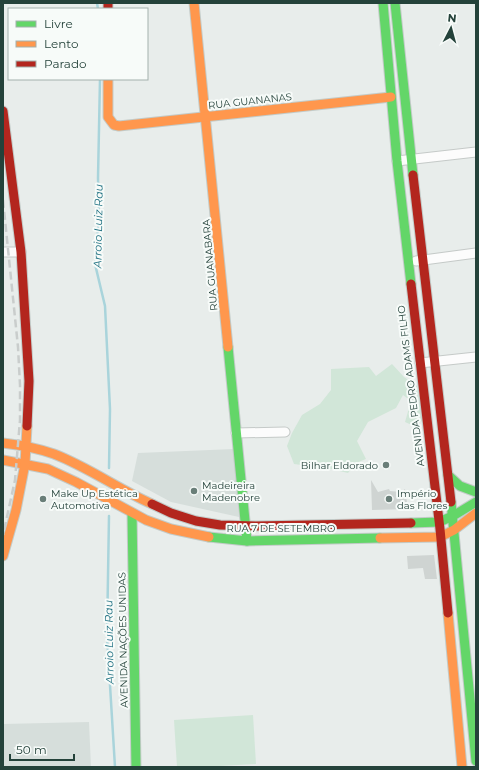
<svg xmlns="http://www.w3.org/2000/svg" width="479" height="770" viewBox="0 0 479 770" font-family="Montserrat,sans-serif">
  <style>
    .built { fill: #d6dedb }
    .green { fill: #d1e6d8 }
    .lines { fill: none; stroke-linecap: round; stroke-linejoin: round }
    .stream { stroke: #a9d4db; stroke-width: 2.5 }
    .building { fill: #cfd4d2 }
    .street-casing { stroke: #c5cac8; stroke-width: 11 }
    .fast-casing { stroke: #c3cbc8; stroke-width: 11 }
    .slow-casing { stroke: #c3cbc8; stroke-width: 11 }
    .jam-casing { stroke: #c3cbc8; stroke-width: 11 }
    .street { stroke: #fcfcfc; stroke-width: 9 }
    .fast { stroke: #63d668; stroke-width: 9 }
    .slow { stroke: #ff974d; stroke-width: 9 }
    .jam { stroke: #b3261e; stroke-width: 9 }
    .rail { stroke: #c9cdcc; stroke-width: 2.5; stroke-dasharray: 8 4; stroke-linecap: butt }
    .poi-dot { fill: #697e78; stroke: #f7fbf9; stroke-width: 1.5 }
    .labels { text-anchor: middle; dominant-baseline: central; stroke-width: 4; stroke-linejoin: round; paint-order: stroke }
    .street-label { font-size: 10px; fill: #24423a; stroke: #f7fbf9 }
    .poi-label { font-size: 10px; fill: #24423a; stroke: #f7fbf9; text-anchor: start }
    .water-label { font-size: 11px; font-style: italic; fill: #1c6f80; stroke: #f7fbf9 }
  </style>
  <rect width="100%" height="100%" fill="#e8edeb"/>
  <g class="built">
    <path d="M234 449 239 517 171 502 132 481 138 453Z"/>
    <path d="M89 722 91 767H3V724Z"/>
  </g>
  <g class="green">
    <path d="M392 364 404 377 417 386 422 421 414 426 405 422 411 401 403 395 396 408 368 422 357 441 366 459 356 463 348 473 331 469 294 464 287 446 292 433 302 415 320 404 331 390V369L369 367 376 376Z"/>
    <path d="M253 715 256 764 202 767H177L174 720Z"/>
  </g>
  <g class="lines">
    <g class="stream">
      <path d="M97 3 98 9"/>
      <path d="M100 79 98 178 99 219 95 264 105 306 110 409 109 468"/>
      <path d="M109 516 107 636 115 767"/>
    </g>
  </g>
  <g class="building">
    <path d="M371 480 378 492 389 489 390 491 401 492 405 489 408 509 372 510Z"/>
    <path d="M434 555 437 579H425L423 568 408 569 407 556Z"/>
  </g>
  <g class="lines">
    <g class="street-casing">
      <g id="street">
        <path d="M397 161 476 152"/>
        <path d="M3 252H21"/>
        <path d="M416 261 476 253"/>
        <path d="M420 363 476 357"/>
        <path d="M236 433 285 432"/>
      </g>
    </g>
    <g class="fast-casing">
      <g id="fast">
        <path d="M383 3 397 161 411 284"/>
        <path d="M395 3 413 175"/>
        <path d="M228 347 247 541"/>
        <path d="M448 475 460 486 476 492"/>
        <path d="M451 502 476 761"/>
        <path d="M132 513 136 767"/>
        <path d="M411 523 439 522 453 516 476 502"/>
        <path d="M209 537 247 541 380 538"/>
      </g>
    </g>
    <g class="slow-casing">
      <g id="slow">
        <path d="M194 3 228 347"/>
        <path d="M108 79V117L114 125 119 126 391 97"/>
        <path d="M3 443C20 445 37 448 54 454 88 467 118 489 152 504"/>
        <path d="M3 460 48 469 76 482 146 520 171 529 209 537"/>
        <path d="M380 538 440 537 454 530 476 513"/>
        <path d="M3 556 16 510 25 464 27 426"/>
        <path d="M448 613 462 767"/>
      </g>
    </g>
    <g class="jam-casing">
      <g id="jam">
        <path d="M108 3V9"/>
        <path d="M3 111 21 252 29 381 27 426"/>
        <path d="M413 175 451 502"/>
        <path d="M411 284 440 529 448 613"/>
        <path d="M152 504 171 513 196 521 220 525 256 526 411 523"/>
      </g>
    </g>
    <use href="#street" class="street"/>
    <use href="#fast" class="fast"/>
    <use href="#slow" class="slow"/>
    <use href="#jam" class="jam"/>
    <path class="rail" d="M3 200 18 347 20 385V420L15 480 3 535"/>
  </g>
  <g class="poi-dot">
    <circle cx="386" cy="465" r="4"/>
    <circle cx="194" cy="491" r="4"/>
    <circle cx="43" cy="499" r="4"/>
    <circle cx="389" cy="499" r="4"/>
  </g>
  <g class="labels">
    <g class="street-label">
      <text transform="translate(250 101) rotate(-6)">RUA GUANANAS</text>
      <text transform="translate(210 265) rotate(-95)">RUA GUANABARA</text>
      <text transform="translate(411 386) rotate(-97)">AVENIDA PEDRO ADAMS FILHO</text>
      <text x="281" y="528">RUA 7 DE SETEMBRO</text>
      <text transform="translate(123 640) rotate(-91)">AVENIDA NAÇÕES UNIDAS</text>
    </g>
    <g class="poi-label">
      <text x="378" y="465" text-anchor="end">Bilhar Eldorado</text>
      <text x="202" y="485">Madeireira<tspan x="202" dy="12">Madenobre</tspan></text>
      <text x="51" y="493">Make Up Estética<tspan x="51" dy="12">Automotiva</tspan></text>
      <text x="397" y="493">Império<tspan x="397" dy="12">das Flores</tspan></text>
    </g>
    <g class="water-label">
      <text transform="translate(98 226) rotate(-89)">Arroio Luiz Rau</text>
      <text transform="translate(109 642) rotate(-91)">Arroio Luiz Rau</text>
    </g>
  </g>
  <rect width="479" height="770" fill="none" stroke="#24423a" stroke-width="8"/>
  <rect x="8" y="8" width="140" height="72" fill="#f7fbf9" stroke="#a3b1ad"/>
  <rect x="16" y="21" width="20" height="6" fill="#63d668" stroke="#a3b1ad"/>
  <text x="44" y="28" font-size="12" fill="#24423a">Livre</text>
  <rect x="16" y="41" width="20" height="6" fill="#ff974d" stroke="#a3b1ad"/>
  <text x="44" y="48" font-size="12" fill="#24423a">Lento</text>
  <rect x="16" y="61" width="20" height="6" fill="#b3261e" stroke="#a3b1ad"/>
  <text x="44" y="68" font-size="12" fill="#24423a">Parado</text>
  <g transform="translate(451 28) rotate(6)" stroke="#f7fbf9" stroke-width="3" paint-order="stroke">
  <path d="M0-3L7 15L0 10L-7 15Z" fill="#24423a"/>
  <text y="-6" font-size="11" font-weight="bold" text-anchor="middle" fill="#24423a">N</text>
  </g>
  <path d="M10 754v6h64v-6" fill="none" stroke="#24423a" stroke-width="2"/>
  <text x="16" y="754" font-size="12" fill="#24423a" stroke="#f7fbf9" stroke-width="3" paint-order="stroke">50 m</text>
</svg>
